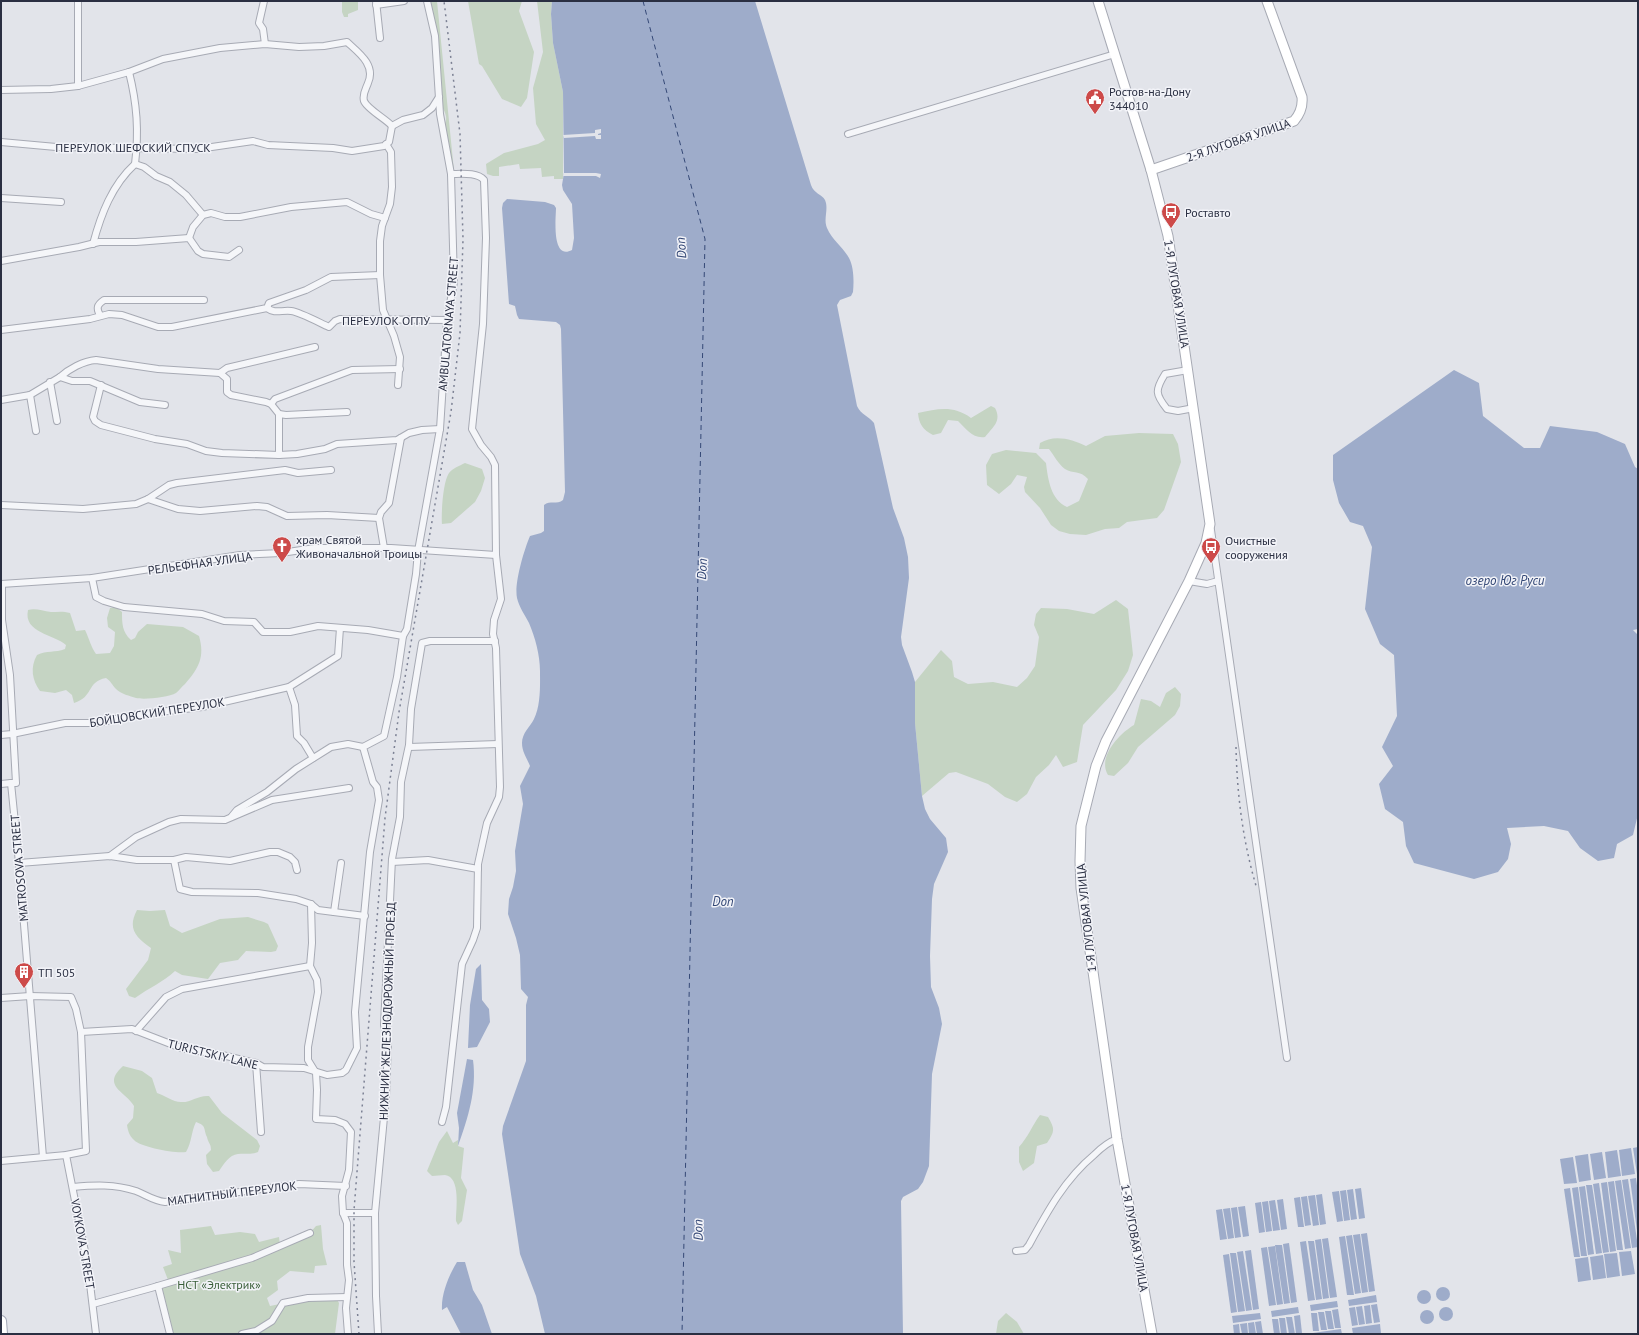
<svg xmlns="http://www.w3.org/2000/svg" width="1639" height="1335" viewBox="0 0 1639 1335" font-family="'PT Sans',sans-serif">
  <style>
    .green { fill: #c5d4c3 }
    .water { fill: #9eacca }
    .pier { fill: #e2e4ea }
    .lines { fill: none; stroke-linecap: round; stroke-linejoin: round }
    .ferry { stroke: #344876; stroke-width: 1; stroke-dasharray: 5 4; stroke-linecap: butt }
    .street-casing { stroke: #a7aab4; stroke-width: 8 }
    .secondary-casing { stroke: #a7aab4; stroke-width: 11 }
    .primary-casing { stroke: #a2a7b6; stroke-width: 12 }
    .street { stroke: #f5f6f9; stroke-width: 6 }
    .secondary { stroke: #fff; stroke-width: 9 }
    .primary { stroke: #fff; stroke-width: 10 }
    .rail { stroke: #7c8194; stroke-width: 1.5; stroke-dasharray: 2 4; stroke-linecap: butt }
    .labels { text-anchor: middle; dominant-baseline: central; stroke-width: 3; stroke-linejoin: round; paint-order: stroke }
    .poi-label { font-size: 12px; fill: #2a2f42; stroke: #f2f3f8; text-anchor: start }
    .street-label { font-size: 12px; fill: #2a2f42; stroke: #f2f3f8 }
    .park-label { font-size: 12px; fill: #395e38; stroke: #f2f3f8 }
    .water-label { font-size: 13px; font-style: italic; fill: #344876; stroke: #f2f3f8 }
  </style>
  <rect width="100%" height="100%" fill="#e2e4ea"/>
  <g class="green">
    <path d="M346 1H358V10L348 14V17H344L342 12V2Z"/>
    <path d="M427 1H437L454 171H452L443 126C451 118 442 108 439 100 437 91 438 79 437 69 434 46 430 24 427 1Z"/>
    <path d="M468 1H522L519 11 534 52 527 98 521 107 502 99 482 66 479 64Z"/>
    <path d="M537 1H552L551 14 553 43 563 92V179H554V176L542 177 541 168 520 169 519 164 499 167V176H493L487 174 486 164 504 153 538 144 545 140 536 124 533 88 543 52Z"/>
    <path d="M991 406 995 408C1002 421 993 427 985 437 973 439 966 429 958 421L948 420 941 433 933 435C923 430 919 424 918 413 938 409 953 405 971 418Z"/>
    <path d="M1139 433 1173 434 1178 444 1181 462 1164 510 1157 518 1127 522 1119 528 1105 529 1086 535 1070 534 1059 531 1051 525 1040 508 1025 492 1024 487 1027 477 1017 475 1011 484 999 494 987 485 986 465 992 454 1006 450 1036 453 1046 463C1048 480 1051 500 1067 507L1079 501 1088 479C1080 470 1073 474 1065 469 1058 464 1054 455 1049 449H1039L1040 443C1054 434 1072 439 1086 446L1105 436Z"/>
    <path d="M465 463 482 469 485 478 481 491 475 502 451 523 442 524C441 514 443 481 449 473 453 468 459 466 465 463Z"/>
    <path d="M1116 600 1128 609 1133 655 1128 671 1116 690 1083 725 1077 762 1063 767 1056 755 1049 765 1036 777 1027 794 1017 802 1005 797 988 784 956 772 949 773 922 796 915 723V682L941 650 952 661 954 677 968 684 993 682 1017 687 1027 678 1035 666 1039 637 1034 625 1036 614 1041 608 1067 609 1094 614Z"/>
    <path d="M116 607 122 612C122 623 122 632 131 640L135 638 138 632 147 624 183 627 199 636C205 657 199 668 185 684 182 686 179 691 176 693 169 697 145 700 136 698 130 696 121 694 116 689 112 685 111 681 106 678 86 682 94 697 74 703L72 695 66 690 55 693 40 691C32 680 30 667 37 655 47 650 55 653 65 649L66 645C54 634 23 633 28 610 36 608 42 611 51 612 58 612 63 611 70 613L76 631 85 630C89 638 91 647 96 654L110 653 114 646 115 632 108 627 107 618 110 608Z"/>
    <path d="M1175 687 1181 694 1180 706 1175 715 1138 747 1128 763 1114 776 1108 775C1097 757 1120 733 1134 725L1141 699 1151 701 1160 707 1166 693Z"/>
    <path d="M137 910 150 911 165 910 170 926 182 933 220 919 248 917 264 922 268 924 278 946 276 951 271 952 246 951 238 960 220 963 208 979 182 975 175 971C163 982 149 988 135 998L129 996 126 989 148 960 151 948C136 937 127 929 137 910Z"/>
    <path d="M123 1066 142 1071 152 1078 157 1093C164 1095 173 1102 181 1102 190 1103 198 1095 209 1096L222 1113 257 1140 260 1146 258 1152C251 1155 246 1153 238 1154 229 1155 224 1164 219 1171L213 1172 207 1164 206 1155 211 1150C211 1143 208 1143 207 1137 203 1128 207 1126 196 1122 191 1132 192 1142 186 1152 176 1154 140 1147 134 1140 129 1135 128 1131 127 1125L133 1118 134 1106C125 1091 101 1086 123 1066Z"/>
    <path d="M1040 1115 1048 1117C1055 1129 1055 1131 1047 1143L1037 1146 1034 1163 1023 1171 1019 1162V1147C1028 1137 1032 1126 1040 1115Z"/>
    <path d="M447 1131 453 1143 458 1140V1146L464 1148 461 1178 467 1190 462 1221 458 1225 456 1221C456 1209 461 1177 445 1175 441 1175 436 1176 432 1176L427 1171 439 1142Z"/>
    <path d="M321 1225 323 1249 327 1265 315 1266 314 1273 290 1271 277 1281 278 1290 267 1298 270 1306 305 1299 336 1298 339 1303 335 1334H171L159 1289 170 1285 163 1267 172 1264 168 1250 181 1253 180 1230 211 1226 215 1235 240 1232 255 1234 259 1242 279 1237 280 1246 309 1234 316 1226Z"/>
    <path d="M1006 1313 1017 1322 1024 1334H996L998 1321Z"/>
  </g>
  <g class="water">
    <path d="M552 1H755L811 185C814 194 822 194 825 200 829 209 823 219 827 228 832 240 843 247 849 258 854 267 854 282 853 292L851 296 840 300 837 305 857 406C861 415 869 416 874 423L893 508 904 538 908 557 909 578 901 637 902 645 912 672 915 682V723L922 796 925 809 930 819 946 838 948 852 934 884 932 899 930 956 931 987 939 1008 942 1024 932 1074 929 1166 923 1182 918 1189 903 1197 901 1201 903 1334H545L536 1296 520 1254 502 1134 503 1126 526 1061V1005L528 997 521 989 520 955 516 938 508 914 509 899 513 887 516 871 515 851 523 804 520 786 530 766C527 758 522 752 522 743 522 733 530 727 534 719 541 705 540 685 540 671 540 655 535 637 529 623 525 615 519 607 517 598 514 584 524 550 530 536L541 533 544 531V505C550 500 557 505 563 500L565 492 561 329 560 325 556 322 519 319 517 315 515 306 509 304 502 208 503 203 507 199 545 202 554 205 556 208C556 217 551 261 572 250L574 238 572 204 563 190 562 185 564 173 563 92 553 43 551 14Z"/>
    <path d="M1454 370 1479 383 1483 416 1524 448H1540L1550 426 1597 432 1625 444 1635 467 1638 469V629L1633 630 1638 635V814L1633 835 1617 844 1614 858 1598 861 1580 848 1568 831 1544 826 1507 828 1511 844 1508 859 1498 872 1474 879 1414 863 1406 846 1403 822 1385 809 1379 784 1393 766 1382 747 1397 716 1394 655 1380 644 1365 609 1372 547 1363 526 1350 522 1339 503 1333 480V455Z"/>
    <path d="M481 964 482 1000 489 1009 490 1022 477 1047 468 1048 470 1005 476 969Z"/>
    <path d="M467 1059 473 1060C477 1090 468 1118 458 1146L459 1128 457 1113Z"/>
    <path d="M1638 1147V1174H1637L1633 1148Z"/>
    <path d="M1631 1148 1635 1174 1622 1176 1619 1150Z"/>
    <path d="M1617 1150 1621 1176 1608 1178 1605 1152Z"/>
    <path d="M1602 1152 1606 1178 1594 1180 1590 1154Z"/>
    <path d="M1588 1154 1591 1180 1579 1182 1575 1156Z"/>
    <path d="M1573 1157 1577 1183 1564 1184 1560 1159Z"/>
    <path d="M1636 1178 1638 1193V1238L1630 1179Z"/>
    <path d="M1628 1179 1638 1247 1632 1248 1622 1180Z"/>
    <path d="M1621 1180 1631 1248 1625 1249 1615 1181Z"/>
    <path d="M1614 1181 1623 1250H1617L1608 1182Z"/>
    <path d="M1607 1182 1616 1251 1610 1252 1601 1183Z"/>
    <path d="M1599 1183 1609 1252 1603 1253 1593 1184Z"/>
    <path d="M1586 1185H1592L1602 1253 1596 1254Z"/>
    <path d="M1585 1186 1594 1254 1588 1255 1579 1187Z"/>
    <path d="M1578 1187 1587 1256H1581L1572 1188Z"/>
    <path d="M1361 1188 1365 1218 1359 1219 1355 1189Z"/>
    <path d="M1570 1188 1580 1257H1574L1564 1189Z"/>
    <path d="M1353 1189 1357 1219 1351 1220 1347 1190Z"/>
    <path d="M1346 1190 1350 1220 1344 1221 1340 1191Z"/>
    <path d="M1339 1191 1343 1221 1337 1222 1332 1192Z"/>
    <path d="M1322 1194 1326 1224 1320 1225 1316 1195Z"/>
    <path d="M1315 1195 1319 1225 1313 1226 1308 1196Z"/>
    <path d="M1307 1196 1311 1225 1305 1226 1301 1197Z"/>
    <path d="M1300 1197 1304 1227H1298L1294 1198Z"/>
    <path d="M1283 1199 1287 1229 1281 1230 1277 1200Z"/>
    <path d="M1275 1200 1280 1230 1273 1231 1269 1201Z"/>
    <path d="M1268 1201 1272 1231 1266 1232 1262 1202Z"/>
    <path d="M1261 1202 1265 1232 1259 1233 1255 1203Z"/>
    <path d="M1245 1206 1249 1236 1243 1237 1238 1207Z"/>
    <path d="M1237 1207 1241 1237 1235 1238 1231 1208Z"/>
    <path d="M1230 1208 1234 1238 1228 1239 1223 1209Z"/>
    <path d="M1222 1209 1227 1239 1220 1240 1216 1210Z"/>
    <path d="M1367 1233 1375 1291 1369 1292 1361 1234Z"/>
    <path d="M1360 1234 1368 1292 1362 1293 1353 1235Z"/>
    <path d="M1352 1235 1361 1293 1355 1294 1346 1236Z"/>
    <path d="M1345 1236 1354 1295H1347L1339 1237Z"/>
    <path d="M1328 1238 1337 1297 1330 1298 1322 1239Z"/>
    <path d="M1321 1239 1329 1298 1323 1299 1315 1240Z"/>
    <path d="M1306 1241 1315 1300 1308 1301 1300 1242Z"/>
    <path d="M1308 1241H1314L1322 1299 1316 1300Z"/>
    <path d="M1289 1243 1297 1302 1291 1303 1283 1244Z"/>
    <path d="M1275 1245H1282L1290 1303 1284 1304Z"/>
    <path d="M1275 1246 1283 1304 1277 1305 1268 1247Z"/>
    <path d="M1267 1247 1276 1305 1269 1306 1261 1248Z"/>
    <path d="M1251 1250 1259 1309 1253 1310 1245 1251Z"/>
    <path d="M1243 1251 1252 1310 1246 1311 1237 1252Z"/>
    <path d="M1631 1251 1635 1274 1622 1276 1619 1252Z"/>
    <path d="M1230 1253H1236L1245 1311 1238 1312Z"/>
    <path d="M1617 1253 1620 1276 1607 1278 1604 1254Z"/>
    <path d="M1229 1254 1237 1312 1231 1313 1223 1255Z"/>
    <path d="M1603 1255 1606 1278 1593 1280 1590 1257Z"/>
    <path d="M1588 1257 1591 1280 1578 1282 1575 1259Z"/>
    <path d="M457 1262H465L473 1290 482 1305 492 1334H461L447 1307 442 1310C441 1294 449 1275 457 1262Z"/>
    <circle cx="1443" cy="1294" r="7"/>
    <circle cx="1424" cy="1297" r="7"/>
    <path d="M1376 1295 1377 1302 1349 1306 1348 1300Z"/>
    <path d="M1337 1301 1338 1307 1311 1311 1310 1305Z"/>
    <path d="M1377 1304 1380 1322 1374 1323 1371 1305Z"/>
    <path d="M1370 1305 1372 1323 1366 1324 1364 1306Z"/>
    <path d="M1362 1306 1365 1324 1359 1325 1356 1307Z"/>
    <circle cx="1446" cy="1314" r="7"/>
    <path d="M1298 1307 1299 1313 1272 1317 1271 1311Z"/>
    <path d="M1355 1307 1358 1325 1352 1326 1349 1308Z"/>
    <path d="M1338 1309 1341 1328H1335L1332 1310Z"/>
    <circle cx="1427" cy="1317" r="7"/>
    <path d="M1325 1311H1331L1334 1329H1328Z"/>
    <path d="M1318 1312H1324L1327 1330H1321Z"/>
    <path d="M1260 1313 1261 1319 1233 1323 1232 1316Z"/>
    <path d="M1311 1313H1317L1319 1331H1313Z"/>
    <path d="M1300 1315 1302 1333 1296 1334 1294 1316Z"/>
    <path d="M1286 1317H1292L1295 1334H1289Z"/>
    <path d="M1279 1318H1285L1287 1334H1281Z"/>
    <path d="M1272 1319H1278L1280 1334H1274Z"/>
    <path d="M1261 1321 1263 1334H1257L1255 1322Z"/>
    <path d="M1254 1322 1256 1334H1249L1248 1323Z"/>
    <path d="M1247 1323 1248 1334H1242L1240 1324Z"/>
    <path d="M1239 1324 1240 1334H1234L1233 1325Z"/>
    <path d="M1380 1324 1381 1333 1353 1334 1352 1328Z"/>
    <path d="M1341 1329 1342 1334H1313V1333Z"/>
  </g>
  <g class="pier">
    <path d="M601 129V133L598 134V135H601V139H596L595 136 564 138 563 135 595 133V130Z"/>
    <path d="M564 173H596L601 174 600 178 596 176H563Z"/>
  </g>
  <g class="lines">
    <path class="ferry" d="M643 1 705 239 682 1334"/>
    <g class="street-casing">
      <g id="street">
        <path d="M78 1V86"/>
        <path d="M264 1 259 23 263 29 265 44"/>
        <path d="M376 1 380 38"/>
        <path d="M376 5 404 1"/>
        <path d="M1 90 51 89 78 86 129 72 163 59 220 48 265 44 299 47 324 46 347 42C359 53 376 65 368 83 366 89 362 94 364 101 367 109 386 119 392 126"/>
        <path d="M392 126 403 120 423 115 432 108 439 97"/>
        <path d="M848 134 1115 54"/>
        <path d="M1 142 56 147 198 149 253 141 268 145 333 148 352 151 384 146 389 142 392 126"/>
        <path d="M386 144 391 152 392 187 390 204 382 226 380 241V275L383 310 394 336 400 357 398 385"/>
        <path d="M135 164 144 167 156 176 170 182 186 195 203 215"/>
        <path d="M1 198 61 202"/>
        <path d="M189 238 193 227 203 215 211 213 225 217H240L291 207 347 202 371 214 385 218"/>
        <path d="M93 244C101 214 112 185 135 164 139 131 137 104 129 72"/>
        <path d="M1 261 79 247 99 242H136L189 238 198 251 203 254 229 257 239 250"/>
        <path d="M267 308C275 314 281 310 291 311 300 312 320 323 329 327L335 321 340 319 447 320"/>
        <path d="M100 315C96 308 97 305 104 300H204"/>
        <path d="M1 330 90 319 109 314 122 315 158 327H172L267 308 269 303 306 290 331 277 380 275"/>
        <path d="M1188 370 1165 374C1155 390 1155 394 1167 409L1178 411 1194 408"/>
        <path d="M220 373 227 379V392L231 395 266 402 271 404 279 414 286 415 347 412"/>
        <path d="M60 377C69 369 83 361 96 360L158 369 220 373 227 368 315 347"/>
        <path d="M50 382 57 421"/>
        <path d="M101 385 93 417 95 421 101 425 155 439 187 444 206 451 222 453 279 455 297 454 325 449 337 444 397 440 409 433 422 430 440 429"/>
        <path d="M30 395 36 431"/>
        <path d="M1 400 30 395 60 377 72 381H90L140 402 165 405"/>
        <path d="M271 404 275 399 352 370 400 369"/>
        <path d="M279 455V414"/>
        <path d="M148 499 178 509 200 511 257 506 267 507 287 516 327 515 379 518"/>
        <path d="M1 505 83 509 136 504 148 499 169 485 177 483 285 470 298 473 331 470"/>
        <path d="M1211 530 1287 1058"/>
        <path d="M384 548 379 518 381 512 389 503 401 438"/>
        <path d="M92 578 96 597 104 601 124 607 202 614 224 621 254 622 263 632H290L318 626 368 630 403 636"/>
        <path d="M1189 581 1207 584 1218 581"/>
        <path d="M1 584 92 578 240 555 281 553 315 548H391L496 555"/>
        <path d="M2 584V620L10 675 16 783H11L19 863 43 1157"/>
        <path d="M289 687 295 705 297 736 304 743 313 758"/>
        <path d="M1 735 12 734 65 723H98L134 715 202 707 289 687 338 656 340 628"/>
        <path d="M409 747 498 744"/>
        <path d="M1 784 11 783"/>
        <path d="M232 816 237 810 267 792 296 769 331 747 348 744 363 747"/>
        <path d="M110 856 136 837 169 822 181 819 225 820 272 800 349 788"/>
        <path d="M174 860 180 889 192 892 258 893 296 899 311 904 318 910 365 916"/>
        <path d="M392 862 428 860 478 869"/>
        <path d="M19 863 110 856 137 860H174L186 857 230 861 270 852H278L290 857 295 862 297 870"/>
        <path d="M311 904 312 943 310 966 317 980 318 992 308 1047V1060L316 1073 317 1090 316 1119 335 1120 345 1124 351 1132 349 1170 342 1196 343 1213 347 1223V1265L349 1280 346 1308 348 1334"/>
        <path d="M334 912 341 863"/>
        <path d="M1 998 30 996 71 997 76 1009 81 1032 86 1151 66 1155 1 1161"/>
        <path d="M136 1031 166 997 182 989 310 966"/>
        <path d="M81 1032 132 1029 181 1048 222 1055 256 1063 263 1067 304 1068 327 1075 342 1073 346 1070 357 1048 355 1012 370 852 379 800 377 787 373 782 363 747 384 736 397 677 403 636 407 629 416 574 418 551 440 429 447 320 454 282 451 174 440 114 435 36 427 1"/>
        <path d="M256 1063 261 1132"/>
        <path d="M442 1122 446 1107 462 964 473 940 477 928 478 864 487 823 499 797 500 787 496 648 493 634 494 620 501 599 496 555 495 465 491 457 481 445 472 429 483 324 486 238 484 180C477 172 461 174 451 174"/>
        <path d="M66 1155 88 1267 96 1334"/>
        <path d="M73 1187C95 1185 114 1184 136 1191 146 1195 154 1201 165 1202L299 1184 346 1186"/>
        <path d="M343 1213H375"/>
        <path d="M1016 1251 1025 1250 1029 1245C1047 1212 1065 1179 1094 1155 1101 1148 1108 1142 1117 1139"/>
        <path d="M158 1286 170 1334"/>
        <path d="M93 1304 151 1288 252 1258 310 1233"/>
        <path d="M242 1334 256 1331 272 1321 283 1303 308 1298 347 1297"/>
        <path d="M378 1334 376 1296 375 1213 386 1096 388 1041 384 1025 392 859 400 817 401 782 409 745 411 709 422 643 430 641H495"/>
      </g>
    </g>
    <g class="secondary-casing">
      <g id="secondary">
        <path d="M1098 1 1151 170 1168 236 1210 524 1206 543 1189 581 1106 741 1096 766 1081 826 1080 861 1081 888 1117 1139 1152 1334"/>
        <path d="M1151 170 1294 121C1300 114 1303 107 1302 97L1267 1"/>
      </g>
    </g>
    <g class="primary-casing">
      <path id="primary" d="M1 1321 2 1334"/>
    </g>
    <use href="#street" class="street"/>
    <use href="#secondary" class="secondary"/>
    <use href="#primary" class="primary"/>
    <g class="rail">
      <path d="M1236 747C1237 795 1243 843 1257 889"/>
      <path d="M359 1334 354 1262V1210L385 818 399 712 451 412 460 333 463 239 460 134 444 1"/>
    </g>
  </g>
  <defs>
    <g id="civic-pin" transform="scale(1)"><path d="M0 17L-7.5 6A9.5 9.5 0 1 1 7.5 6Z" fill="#cd4a49" stroke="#f2f3f8"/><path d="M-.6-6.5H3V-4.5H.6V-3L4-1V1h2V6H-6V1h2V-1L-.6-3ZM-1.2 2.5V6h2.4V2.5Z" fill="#fff"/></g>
    <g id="bus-pin" transform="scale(1)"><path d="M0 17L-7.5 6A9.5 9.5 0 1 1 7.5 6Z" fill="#cd4a49" stroke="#f2f3f8"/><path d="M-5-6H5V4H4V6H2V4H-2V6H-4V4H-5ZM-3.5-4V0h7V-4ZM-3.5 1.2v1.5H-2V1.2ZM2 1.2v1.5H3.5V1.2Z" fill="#fff"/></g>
    <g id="church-pin" transform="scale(1)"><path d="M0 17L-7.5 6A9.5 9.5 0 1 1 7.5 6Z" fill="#cd4a49" stroke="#f2f3f8"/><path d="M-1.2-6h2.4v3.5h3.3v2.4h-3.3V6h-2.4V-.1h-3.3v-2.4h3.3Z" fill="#fff"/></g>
    <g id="building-pin" transform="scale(1)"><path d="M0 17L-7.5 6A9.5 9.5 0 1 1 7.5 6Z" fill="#cd4a49" stroke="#f2f3f8"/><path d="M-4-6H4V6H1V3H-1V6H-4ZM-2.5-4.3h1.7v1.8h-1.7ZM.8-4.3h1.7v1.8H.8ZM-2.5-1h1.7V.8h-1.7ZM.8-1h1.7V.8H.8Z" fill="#fff"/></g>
  </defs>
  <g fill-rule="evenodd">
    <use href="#civic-pin" x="1095" y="98"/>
    <use href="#bus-pin" x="1171" y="212"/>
    <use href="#church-pin" x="282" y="546"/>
    <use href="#bus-pin" x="1211" y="547"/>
    <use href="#building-pin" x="24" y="972"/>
  </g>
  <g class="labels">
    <g class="poi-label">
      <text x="1109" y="91">Ростов-на-Дону<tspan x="1109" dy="14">344010</tspan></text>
      <text x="1185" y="212">Роставто</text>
      <text x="296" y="539">храм Святой<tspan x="296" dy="14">Живоначальной Троицы</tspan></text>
      <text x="1225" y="540">Очистные<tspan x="1225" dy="14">сооружения</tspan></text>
      <text x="38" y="972">ТП 505</text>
    </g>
    <g class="street-label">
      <text transform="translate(1238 140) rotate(-19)">2-Я ЛУГОВАЯ УЛИЦА</text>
      <text x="133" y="147">ПЕРЕУЛОК ШЕФСКИЙ СПУСК</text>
      <text transform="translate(1177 294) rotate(81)">1-Я ЛУГОВАЯ УЛИЦА</text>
      <text x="386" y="320">ПЕРЕУЛОК ОГПУ</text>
      <text transform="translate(448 324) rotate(-85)">AMBULATORNAYA STREET</text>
      <text transform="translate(200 563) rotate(-8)">РЕЛЬЕФНАЯ УЛИЦА</text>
      <text transform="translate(157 712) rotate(-9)">БОЙЦОВСКИЙ ПЕРЕУЛОК</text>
      <text transform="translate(19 868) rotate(-95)">MATROSOVA STREET</text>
      <text transform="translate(1086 918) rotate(-96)">1-Я ЛУГОВАЯ УЛИЦА</text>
      <text transform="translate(387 1011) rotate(-88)">НИЖНИЙ ЖЕЛЕЗНОДОРОЖНЫЙ ПРОЕЗД</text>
      <text transform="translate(213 1054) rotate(14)">TURISTSKIY LANE</text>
      <text transform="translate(232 1193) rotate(-7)">МАГНИТНЫЙ ПЕРЕУЛОК</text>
      <text transform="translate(1135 1238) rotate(80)">1-Я ЛУГОВАЯ УЛИЦА</text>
      <text transform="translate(83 1244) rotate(80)">VOYKOVA STREET</text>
    </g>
    <g class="park-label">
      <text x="219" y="1284">НСТ «Электрик»</text>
    </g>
    <g class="water-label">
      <text transform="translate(681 248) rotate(-94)">Don</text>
      <text transform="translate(702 569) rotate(-88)">Don</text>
      <text x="1505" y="580">озеро Юг Руси</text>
      <text x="723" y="901">Don</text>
      <text transform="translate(698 1230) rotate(-91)">Don</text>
    </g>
  </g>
  <rect width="1639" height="1335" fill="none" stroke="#2a2f42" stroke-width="4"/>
</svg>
